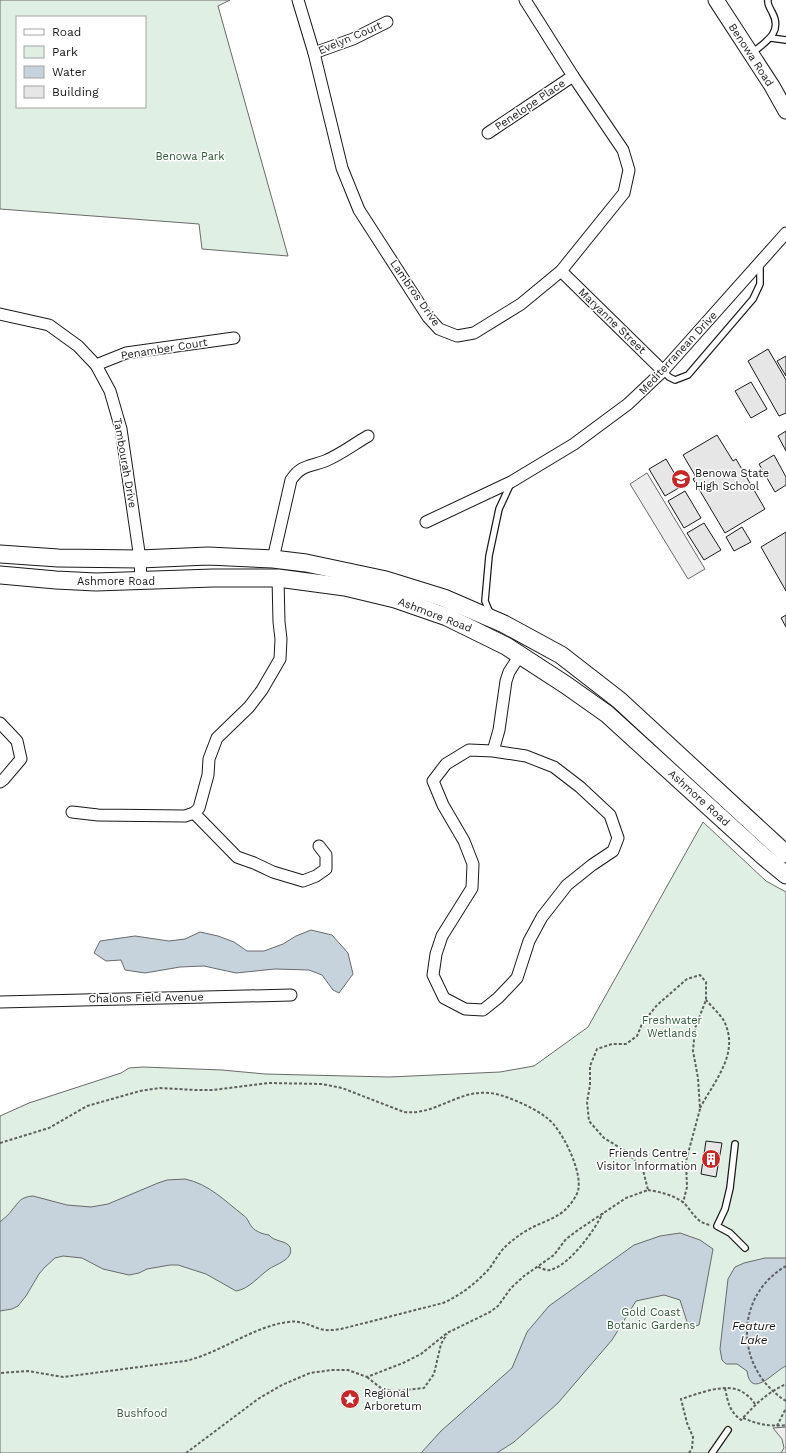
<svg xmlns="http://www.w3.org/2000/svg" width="786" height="1453" viewBox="0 0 786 1453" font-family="'Work Sans',sans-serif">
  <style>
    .green { fill: #e0efe3; stroke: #6a6a6a; fill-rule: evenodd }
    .parking { fill: #ededed; stroke: #6a6a6a }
    .water { fill: #c6d2dc; stroke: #6a6a6a }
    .building { fill: #e6e6e6; stroke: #1a1a1a }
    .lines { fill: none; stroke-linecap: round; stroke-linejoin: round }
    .service-casing { stroke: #1a1a1a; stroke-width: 8 }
    .minor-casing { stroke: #1a1a1a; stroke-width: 13 }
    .secondary-casing { stroke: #1a1a1a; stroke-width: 17 }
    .primary-casing { stroke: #1a1a1a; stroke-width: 19 }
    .path { stroke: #5f5f5f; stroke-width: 2; stroke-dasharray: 3 2; stroke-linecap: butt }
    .service { stroke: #fff; stroke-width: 5.5 }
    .minor { stroke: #fff; stroke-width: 11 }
    .secondary { stroke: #fff; stroke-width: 15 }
    .primary { stroke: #fff; stroke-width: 17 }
    .labels { text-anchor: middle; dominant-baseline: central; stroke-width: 3; stroke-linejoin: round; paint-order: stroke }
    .street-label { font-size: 11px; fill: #1a1a1a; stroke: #fff }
    .park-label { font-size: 11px; fill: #2b5a34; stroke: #fff }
    .poi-label { font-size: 11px; fill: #1a1a1a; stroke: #fff; text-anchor: start }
    .water-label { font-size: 12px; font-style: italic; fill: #1a1a1a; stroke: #fff }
  </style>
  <rect width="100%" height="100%" fill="#fff"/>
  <g class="green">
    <path d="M0 0H230L218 6 288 256 202 249 199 224 0 209ZM17 17H145V107H17Z"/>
    <path d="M703 822 766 881 786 892V1453H0V1116L29 1103 121 1073 129 1068 143 1067 222 1070 265 1074 389 1077 500 1072 534 1066 588 1027Z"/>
  </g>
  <g class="parking">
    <path d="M647 473 705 569 688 579 630 484Z"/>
    <path d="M786 1427V1453H781L784 1448 782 1439 773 1428Z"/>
  </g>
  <g class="water">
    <path d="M311 930 332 935 348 953 353 974 339 993 333 990 322 975 309 970 275 969 236 973 204 966 180 967 145 973 125 970 121 960 106 961 94 953 100 941 135 936 169 941 185 939 200 932 218 936 234 942 247 951H264L283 944 296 936Z"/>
    <path d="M185 1179C209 1184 225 1201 243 1215 248 1218 249 1224 252 1227 256 1232 263 1234 269 1235 274 1242 286 1240 290 1247 291 1250 291 1253 289 1256 285 1262 275 1265 269 1269 258 1277 249 1289 236 1291L206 1274 178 1265H170L147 1269 139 1273 129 1275 103 1269 82 1258 63 1256 55 1258 44 1268 39 1274 26 1296 18 1306 12 1309 0 1311V1222C4 1218 9 1215 12 1210 19 1202 20 1197 33 1196L67 1205 91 1207 108 1204 158 1183 167 1180Z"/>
    <path d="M680 1233 700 1240 713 1249 699 1325 689 1328 680 1300 664 1295 636 1301 612 1340 558 1403 514 1442 497 1453H421L441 1431 512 1368 527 1332 549 1306 634 1245 660 1236Z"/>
    <path d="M765 1258H786V1366C775 1370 751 1401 747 1371L737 1364H726L722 1360 720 1349 728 1279 735 1267 744 1263Z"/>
  </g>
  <g class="building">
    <path d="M768 349 786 380V413L779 416 748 361Z"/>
    <path d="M786 356V376L777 361Z"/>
    <path d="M751 382 767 409 751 418 735 391Z"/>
    <path d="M786 431V451L778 436Z"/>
    <path d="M717 435 733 461 736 459 765 509 725 533 693 479 696 477 683 455Z"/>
    <path d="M774 455 786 477V485L775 492 759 464Z"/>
    <path d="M666 459 682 486 665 496 649 469Z"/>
    <path d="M685 491 701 518 684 528 668 501Z"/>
    <path d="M704 523 721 550 704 560 687 533Z"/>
    <path d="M742 527 751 542 734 551 726 537Z"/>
    <path d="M786 532V591L761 547Z"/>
    <path d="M786 615V627L781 618Z"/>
    <path d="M706 1141 722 1143 716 1177 701 1174Z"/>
  </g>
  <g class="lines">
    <g class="service-casing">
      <g id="service">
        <path d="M771 38 786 40"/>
        <path d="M752 53C767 41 783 32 772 12 770 8 767 4 768 0"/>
        <path d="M663 371 669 377 675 380 688 375 753 299 760 284V264"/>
        <path d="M490 613 485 601 489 556 499 509 511 483"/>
        <path d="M735 1144 730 1188 725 1209 717 1226 730 1233 745 1248"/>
        <path d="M712 1453 728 1430"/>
      </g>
    </g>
    <g class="minor-casing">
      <g id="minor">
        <path d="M298 0 314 53 342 168 359 210 428 317 439 329 457 336 474 333 521 304 561 271 624 193 629 170 623 150 573 76 525 0"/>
        <path d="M314 53 353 39 387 22"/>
        <path d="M488 133 573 76"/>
        <path d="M561 271 663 371"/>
        <path d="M0 314 49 325 78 346 96 365 110 391 121 429 140 559 141 581"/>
        <path d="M96 365 126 353 234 338"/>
        <path d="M426 522 511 482 574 444 628 404 663 371 786 233"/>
        <path d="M273 559 291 480C301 465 309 467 325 461 340 455 354 444 368 436"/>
        <path d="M0 723 17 741 21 759 4 779 0 782"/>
        <path d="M493 751 526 756 554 767 580 787 610 815 618 838 613 851 592 865 567 885 542 917 529 941 517 978 498 998 483 1010 465 1009 444 998 433 975 436 954 442 936 472 888 473 864 464 841 443 805 433 781 446 764 469 750 493 751 499 730 506 681 509 672 520 655"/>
        <path d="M72 812 98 815 185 816 194 813 199 808 208 775 209 759 217 738 249 707 262 690 280 659 281 639 279 622 278 578"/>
        <path d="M194 813 237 857 254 863 273 872 303 881 316 876 326 869V855L319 846"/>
        <path d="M0 1002 291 995"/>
      </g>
    </g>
    <g class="secondary-casing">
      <path id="secondary" d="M716 0 772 86 786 111"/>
    </g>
    <g class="primary-casing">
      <g id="primary">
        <path d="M0 554 58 558 140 559 208 556 273 559 306 563 386 580 444 598 504 624 561 655 619 700 786 854"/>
        <path d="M0 575 56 580 96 582 213 578H278L345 587 395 599 447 617 506 646 566 685 607 714 763 856 786 875"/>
      </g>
    </g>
    <g class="path">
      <path d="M700 1108C715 1080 740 1053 724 1021 720 1014 711 1006 706 1000"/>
      <path d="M0 1143 49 1128 87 1106 140 1091 160 1088 195 1090H213L269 1083 322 1084 342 1088 404 1112C439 1116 462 1084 500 1095 516 1100 534 1108 547 1118 562 1129 583 1172 578 1191 576 1197 571 1204 566 1209 558 1217 546 1221 535 1226 525 1231 516 1237 507 1245 500 1251 495 1261 489 1269 476 1283 461 1295 443 1303L341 1329C334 1330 327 1331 320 1329 309 1325 300 1320 288 1322 251 1327 221 1353 185 1361L63 1377 28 1371 0 1373"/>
      <path d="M648 1190C660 1192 674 1195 684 1203 693 1212 695 1222 710 1225"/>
      <path d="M786 1266C733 1297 735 1369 786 1401"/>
      <path d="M538 1267C542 1268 546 1271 550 1270 570 1265 594 1231 603 1213"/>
      <path d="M367 1377 382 1389 395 1391 424 1388 434 1374 441 1344 447 1334"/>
      <path d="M725 1388C728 1402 729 1411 741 1420 756 1404 765 1394 786 1384"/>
      <path d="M743 1418C757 1424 770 1427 786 1425"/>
      <path d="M777 1426 786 1408"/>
      <path d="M186 1453 258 1399 282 1385 310 1373 332 1370H348L367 1377 403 1363 421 1354 447 1333 490 1312 498 1306 511 1288 524 1276 554 1255 566 1239 578 1230 626 1198 648 1190 643 1170 627 1152 604 1138 589 1121 587 1102 590 1085V1066L597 1049 612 1044H626L637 1036 642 1024 657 1005 687 979 700 975 706 982V1000L695 1028 693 1051 698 1078 700 1109 686 1161 687 1187 683 1203"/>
      <path d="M689 1453 692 1448 693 1437 687 1423 681 1399C698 1394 728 1381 744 1393 749 1396 752 1400 755 1404"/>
    </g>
    <use href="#service" class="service"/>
    <use href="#minor" class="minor"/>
    <use href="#secondary" class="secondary"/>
    <use href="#primary" class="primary"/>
  </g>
  <defs>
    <g id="school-disc" transform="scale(1)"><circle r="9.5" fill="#c62828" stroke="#fff"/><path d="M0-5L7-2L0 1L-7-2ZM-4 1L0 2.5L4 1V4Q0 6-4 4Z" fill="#fff"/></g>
    <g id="building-disc" transform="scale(1)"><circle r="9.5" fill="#c62828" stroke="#fff"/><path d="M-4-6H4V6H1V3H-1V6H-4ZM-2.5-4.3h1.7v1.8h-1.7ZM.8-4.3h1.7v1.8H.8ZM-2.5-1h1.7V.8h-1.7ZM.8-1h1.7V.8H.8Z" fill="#fff"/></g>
    <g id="sight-disc" transform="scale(1)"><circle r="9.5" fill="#c62828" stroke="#fff"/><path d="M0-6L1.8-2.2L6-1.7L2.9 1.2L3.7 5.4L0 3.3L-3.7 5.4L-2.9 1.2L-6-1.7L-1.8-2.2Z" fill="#fff"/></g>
  </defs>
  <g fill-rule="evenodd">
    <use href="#school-disc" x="681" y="479"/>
    <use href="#building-disc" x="711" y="1159"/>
    <use href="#sight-disc" x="350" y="1399"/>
  </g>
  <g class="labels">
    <g class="street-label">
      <text transform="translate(350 38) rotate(-23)">Evelyn Court</text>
      <text transform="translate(751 55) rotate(57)">Benowa Road</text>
      <text transform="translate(530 105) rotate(-34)">Penelope Place</text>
      <text transform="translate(415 293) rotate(55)">Lambros Drive</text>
      <text transform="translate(612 321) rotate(44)">Maryanne Street</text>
      <text transform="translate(164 349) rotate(-9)">Penamber Court</text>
      <text transform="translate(678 353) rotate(-47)">Mediterranean Drive</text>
      <text transform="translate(125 463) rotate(80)">Tambourah Drive</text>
      <text x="116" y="581">Ashmore Road</text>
      <text transform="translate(435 615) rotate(21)">Ashmore Road</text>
      <text transform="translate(699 798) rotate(42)">Ashmore Road</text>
      <text transform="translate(146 998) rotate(-1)">Chalons Field Avenue</text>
    </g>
    <g class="park-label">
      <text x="190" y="156">Benowa Park</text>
      <text x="672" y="1020">Freshwater<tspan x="672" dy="13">Wetlands</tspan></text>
      <text x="651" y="1312">Gold Coast<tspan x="651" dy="13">Botanic Gardens</tspan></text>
      <text x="142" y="1413">Bushfood</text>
    </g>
    <g class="poi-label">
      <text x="695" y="473">Benowa State<tspan x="695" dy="13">High School</tspan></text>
      <text x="697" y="1153" text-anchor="end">Friends Centre -<tspan x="697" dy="13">Visitor Information</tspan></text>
      <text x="364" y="1393">Regional<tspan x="364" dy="13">Arboretum</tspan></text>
    </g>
    <g class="water-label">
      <text x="754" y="1326">Feature<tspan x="754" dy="14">Lake</tspan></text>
    </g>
  </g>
  <rect x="16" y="16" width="130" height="92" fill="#ffffff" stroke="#a3a3a3"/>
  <rect x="24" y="29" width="20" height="6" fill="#ffffff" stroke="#a3a3a3"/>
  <text x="52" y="36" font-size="12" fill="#1a1a1a">Road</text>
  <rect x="24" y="46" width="20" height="12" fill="#e0efe3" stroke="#a3a3a3"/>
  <text x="52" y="56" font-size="12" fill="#1a1a1a">Park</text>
  <rect x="24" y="66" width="20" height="12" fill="#c6d2dc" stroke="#a3a3a3"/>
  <text x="52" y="76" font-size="12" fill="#1a1a1a">Water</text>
  <rect x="24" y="86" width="20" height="12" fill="#e6e6e6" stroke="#a3a3a3"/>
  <text x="52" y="96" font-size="12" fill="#1a1a1a">Building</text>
</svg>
